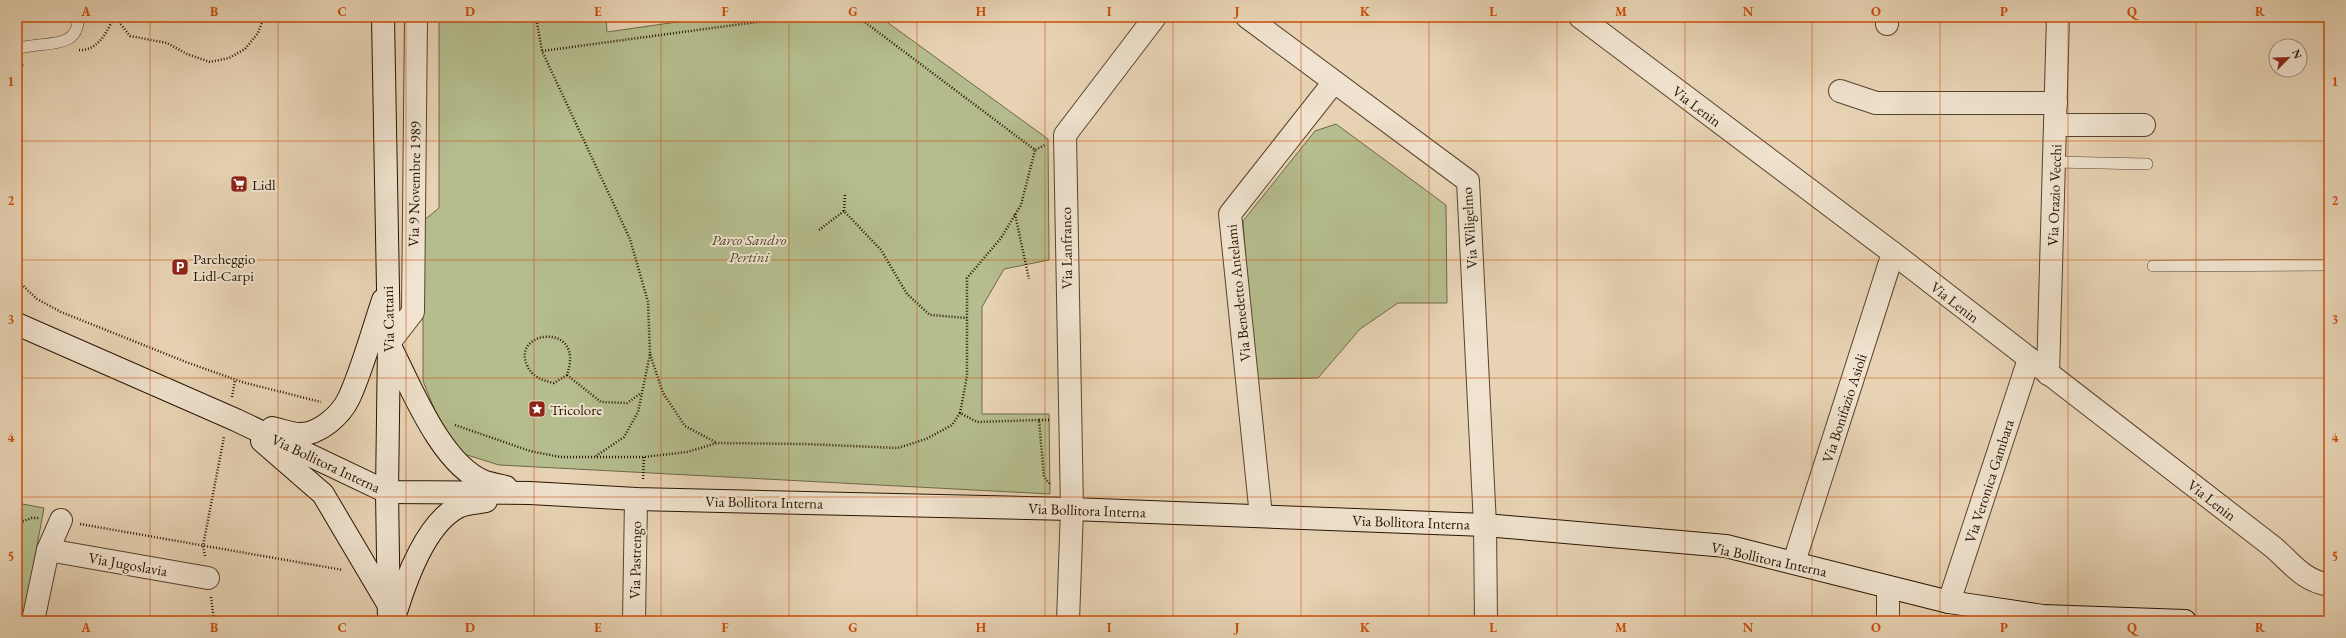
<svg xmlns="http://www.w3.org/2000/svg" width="2346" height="638" viewBox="0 0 2346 638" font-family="'EB Garamond',serif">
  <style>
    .green { fill: #b5bd8e; stroke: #6e6848 }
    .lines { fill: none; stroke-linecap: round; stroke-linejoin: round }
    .lane-casing { stroke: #58432e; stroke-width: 12 }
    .street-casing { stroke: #58432e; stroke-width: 24 }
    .secondary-casing { stroke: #281301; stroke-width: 24 }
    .path { stroke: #281301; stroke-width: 2.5; stroke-dasharray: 1 2; stroke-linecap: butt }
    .lane { stroke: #f0e3cf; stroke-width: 11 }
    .street { stroke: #f0e3cf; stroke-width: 22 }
    .secondary { stroke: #f0e3cf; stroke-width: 22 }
    .grid { fill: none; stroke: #cb4e0a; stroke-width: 1; stroke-opacity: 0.55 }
    .labels { text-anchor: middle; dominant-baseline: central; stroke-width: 4; stroke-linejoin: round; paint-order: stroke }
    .street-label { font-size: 15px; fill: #281301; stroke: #f0e3cf }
    .poi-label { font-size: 15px; fill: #281301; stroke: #f0e3cf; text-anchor: start }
    .park-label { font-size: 15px; font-style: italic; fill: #52462b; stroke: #f0e3cf }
    .neatline { fill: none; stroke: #cb4e0a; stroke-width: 1.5 }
    .grid-label { font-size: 13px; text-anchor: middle; font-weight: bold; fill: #cb4e0a }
  </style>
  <rect width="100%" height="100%" fill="#e8d4b5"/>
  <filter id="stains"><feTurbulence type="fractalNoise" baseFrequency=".005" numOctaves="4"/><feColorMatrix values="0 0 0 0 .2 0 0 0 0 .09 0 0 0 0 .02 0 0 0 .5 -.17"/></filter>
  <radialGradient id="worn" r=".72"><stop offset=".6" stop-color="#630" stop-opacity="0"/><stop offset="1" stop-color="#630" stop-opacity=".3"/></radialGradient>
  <g class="green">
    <path d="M439 17H606L607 32 712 17H880L1048 139 1049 260 1004 269 982 307V414H1049L1050 494 499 465 464 454 445 436 423 381V221L439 208Z"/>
    <path d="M1336 124 1446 205 1447 303H1398L1360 329 1318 378 1255 379 1243 221 1315 131Z"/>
    <path d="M17 503 44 508 23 621H17Z"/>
  </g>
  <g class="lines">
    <g class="lane-casing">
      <g id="lane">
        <path d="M17 49C39 40 80 52 78 17"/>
        <path d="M2054 162 2147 164"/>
        <path d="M2153 266 2329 265"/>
      </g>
    </g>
    <g class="street-casing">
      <g id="street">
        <path d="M1247 17 1468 181 1485 525 1486 621"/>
        <path d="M1580 17 1893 253 2273 547C2293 564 2302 580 2329 585"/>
        <path d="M1887 24V17"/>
        <path d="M1840 91 1876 103H2056"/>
        <path d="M2057 125H2144"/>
        <path d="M389 343 413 312 416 17"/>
        <path d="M2048 374 2058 17"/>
        <path d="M1261 516 1230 214 1334 82"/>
        <path d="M48 550 208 578"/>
        <path d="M1794 562 1893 253"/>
        <path d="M1949 602 2029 359"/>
        <path d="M33 621 48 550 61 520"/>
        <path d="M634 621 636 499"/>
        <path d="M1068 621 1072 509 1065 135 1155 17"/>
        <path d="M1888 621V588"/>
      </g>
    </g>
    <g class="secondary-casing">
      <g id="secondary">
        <path d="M383 17 389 343 387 492 389 621"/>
        <path d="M17 324 236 420 387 492 530 493 636 499 1072 509 1485 525 1726 546 1949 602 2043 616 2185 621"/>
        <path d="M390 346C411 387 441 465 485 482 491 484 499 485 506 487"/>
        <path d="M272 428C281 430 291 434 299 434 319 435 341 415 349 398 362 370 373 330 383 300"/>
        <path d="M262 441 323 494 388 604"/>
        <path d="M395 615C405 582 425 524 458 507 466 503 477 503 486 501"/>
      </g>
    </g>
    <g class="path">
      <path d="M115 17 130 36 167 43 187 54 210 62 229 58 245 49 258 33 264 17"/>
      <path d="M536 17 542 51"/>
      <path d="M858 17 1035 150 1045 145"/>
      <path d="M79 50C98 51 107 32 114 17"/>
      <path d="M17 68 24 64"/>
      <path d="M844 211 845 195"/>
      <path d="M1015 214 1029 279"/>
      <path d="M819 230 844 211 881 250 907 294 930 315 967 318"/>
      <path d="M17 280 37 299 61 312 186 362 242 382 321 402"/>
      <path d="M650 354 663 393 685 426 717 443"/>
      <path d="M567 375 554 383C541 380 532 377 527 365 511 330 586 321 567 375L601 402 627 403 641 393"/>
      <path d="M232 397 235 380"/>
      <path d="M960 413 967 376V278L1001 238 1021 205 1035 150"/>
      <path d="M1039 420H1051"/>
      <path d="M455 425 530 451 560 457H644L687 452 717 443 804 444 898 448 926 439 952 425 960 413 977 422 1039 420 1044 477 1051 485"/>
      <path d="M596 456 624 437 638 412 650 354 648 302 630 239 542 51 794 17"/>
      <path d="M643 479 644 457"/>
      <path d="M17 523 32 518H40"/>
      <path d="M80 524 343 570"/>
      <path d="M205 556 203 546 224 437"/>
      <path d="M211 597 214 621"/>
    </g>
    <use href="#lane" class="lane"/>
    <use href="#street" class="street"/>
    <use href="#secondary" class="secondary"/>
  </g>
  <path class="grid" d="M150 17V621M278 17V621M406 17V621M534 17V621M661 17V621M789 17V621M917 17V621M1045 17V621M1173 17V621M1301 17V621M1429 17V621M1557 17V621M1685 17V621M1812 17V621M1940 17V621M2068 17V621M2196 17V621M17 141H2329M17 260H2329M17 378H2329M17 497H2329"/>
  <defs>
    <g id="supermarket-square" transform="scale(0.9)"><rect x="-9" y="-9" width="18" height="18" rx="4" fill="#8f2418" stroke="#f0e3cf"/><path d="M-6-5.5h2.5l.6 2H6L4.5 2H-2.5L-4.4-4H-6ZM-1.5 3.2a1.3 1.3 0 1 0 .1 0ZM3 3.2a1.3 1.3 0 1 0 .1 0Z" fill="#fff"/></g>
    <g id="parking-square" transform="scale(0.9)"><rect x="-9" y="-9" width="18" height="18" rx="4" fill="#8f2418" stroke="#f0e3cf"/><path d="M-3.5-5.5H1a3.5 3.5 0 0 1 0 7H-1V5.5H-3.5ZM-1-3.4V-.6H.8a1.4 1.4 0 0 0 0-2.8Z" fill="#fff"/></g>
    <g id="sight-square" transform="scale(0.9)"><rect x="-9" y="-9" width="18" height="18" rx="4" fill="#8f2418" stroke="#f0e3cf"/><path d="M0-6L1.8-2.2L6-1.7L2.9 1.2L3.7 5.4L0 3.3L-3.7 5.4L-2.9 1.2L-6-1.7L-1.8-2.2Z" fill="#fff"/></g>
  </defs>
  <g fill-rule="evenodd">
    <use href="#supermarket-square" x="239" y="184"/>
    <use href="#parking-square" x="180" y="267"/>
    <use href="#sight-square" x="537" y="409"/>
  </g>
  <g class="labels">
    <g class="street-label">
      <text transform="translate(1697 106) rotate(37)">Via Lenin</text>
      <text transform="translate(414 184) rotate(-89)">Via 9 Novembre 1989</text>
      <text transform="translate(2054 195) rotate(-88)">Via Orazio Vecchi</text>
      <text transform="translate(1469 228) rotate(-94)">Via Wiligelmo</text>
      <text transform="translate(1066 248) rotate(-91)">Via Lanfranco</text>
      <text transform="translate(1238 293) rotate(-96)">Via Benedetto Antelami</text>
      <text transform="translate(1955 302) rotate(38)">Via Lenin</text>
      <text transform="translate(388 319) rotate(-91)">Via Cattani</text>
      <text transform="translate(1844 408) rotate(-72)">Via Bonifazio Asioli</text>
      <text transform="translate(326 463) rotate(25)">Via Bollitora Interna</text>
      <text transform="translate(1989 481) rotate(-72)">Via Veronica Gambara</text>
      <text transform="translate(2212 500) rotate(38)">Via Lenin</text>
      <text transform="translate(764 502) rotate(1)">Via Bollitora Interna</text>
      <text transform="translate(1087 510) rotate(2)">Via Bollitora Interna</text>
      <text transform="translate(1411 522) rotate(2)">Via Bollitora Interna</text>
      <text transform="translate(1769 559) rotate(12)">Via Bollitora Interna</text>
      <text transform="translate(635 560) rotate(-89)">Via Pastrengo</text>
      <text transform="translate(128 564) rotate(10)">Via Jugoslavia</text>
    </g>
    <g class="poi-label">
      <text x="252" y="184">Lidl</text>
      <text x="193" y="258">Parcheggio<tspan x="193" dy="17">Lidl-Carpi</tspan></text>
      <text x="550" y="409">Tricolore</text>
    </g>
    <g class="park-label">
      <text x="749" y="239">Parco Sandro<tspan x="749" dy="17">Pertini</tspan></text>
    </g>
  </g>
  <rect width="2346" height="638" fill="none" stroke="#e8d4b5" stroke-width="44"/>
  <g transform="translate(2288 58) rotate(66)"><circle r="19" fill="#f0e3cf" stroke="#a0907d"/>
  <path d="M0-3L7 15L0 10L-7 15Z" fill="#8f2418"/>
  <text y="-6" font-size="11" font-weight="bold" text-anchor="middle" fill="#281301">N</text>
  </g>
  <rect x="22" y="22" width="2302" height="594" class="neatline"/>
  <g class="grid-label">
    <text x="86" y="16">A</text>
    <text x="214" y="16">B</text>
    <text x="342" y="16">C</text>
    <text x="470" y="16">D</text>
    <text x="598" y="16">E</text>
    <text x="725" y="16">F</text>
    <text x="853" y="16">G</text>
    <text x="981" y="16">H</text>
    <text x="1109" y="16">I</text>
    <text x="1237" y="16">J</text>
    <text x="1365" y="16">K</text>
    <text x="1493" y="16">L</text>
    <text x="1621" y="16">M</text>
    <text x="1748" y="16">N</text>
    <text x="1876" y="16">O</text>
    <text x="2004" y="16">P</text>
    <text x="2132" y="16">Q</text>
    <text x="2260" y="16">R</text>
    <text x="11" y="86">1</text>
    <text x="2335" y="86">1</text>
    <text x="11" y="205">2</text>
    <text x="2335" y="205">2</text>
    <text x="11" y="324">3</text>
    <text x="2335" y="324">3</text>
    <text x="11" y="442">4</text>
    <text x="2335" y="442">4</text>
    <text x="11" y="561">5</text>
    <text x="2335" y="561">5</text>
    <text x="86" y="632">A</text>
    <text x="214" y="632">B</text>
    <text x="342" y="632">C</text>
    <text x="470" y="632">D</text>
    <text x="598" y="632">E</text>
    <text x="725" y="632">F</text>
    <text x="853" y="632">G</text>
    <text x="981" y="632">H</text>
    <text x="1109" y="632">I</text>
    <text x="1237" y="632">J</text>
    <text x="1365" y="632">K</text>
    <text x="1493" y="632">L</text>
    <text x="1621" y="632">M</text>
    <text x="1748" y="632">N</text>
    <text x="1876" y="632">O</text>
    <text x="2004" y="632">P</text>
    <text x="2132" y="632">Q</text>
    <text x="2260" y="632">R</text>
  </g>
  <rect width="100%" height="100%" filter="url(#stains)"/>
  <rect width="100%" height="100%" fill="url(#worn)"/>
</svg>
